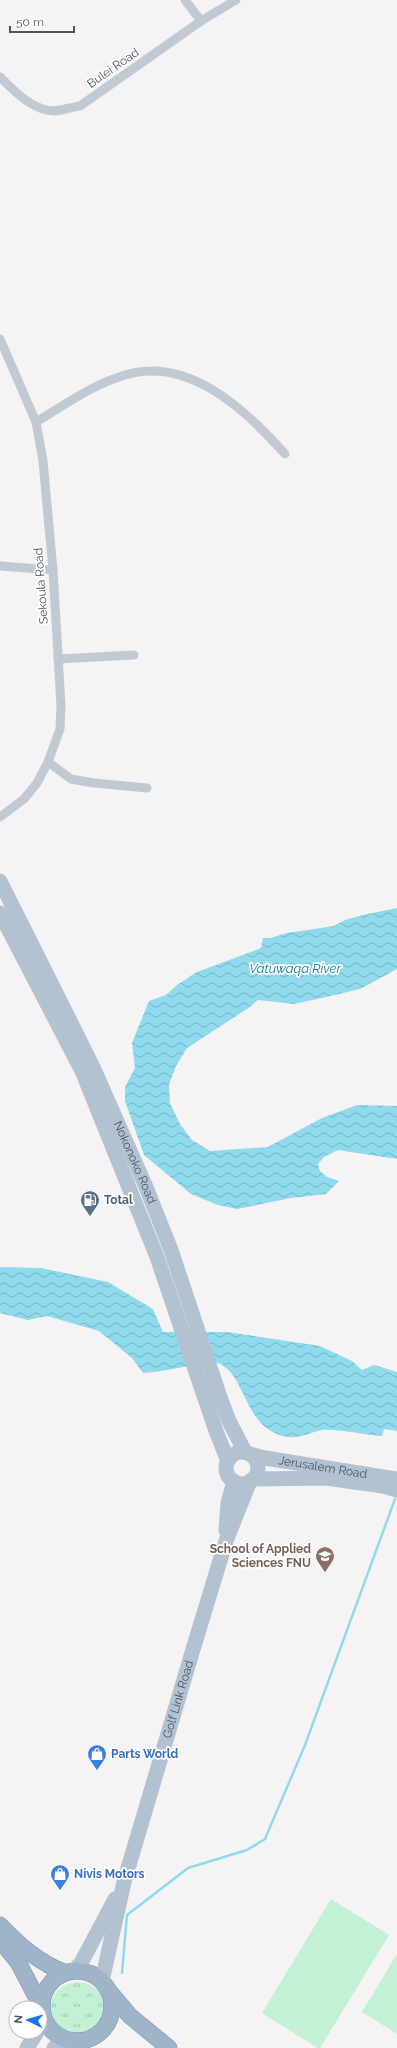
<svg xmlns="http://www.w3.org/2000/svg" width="397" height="2048" viewBox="0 0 397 2048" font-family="Raleway,sans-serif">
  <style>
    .grass { fill: url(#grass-tufts) }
    .garden { fill: #c3f1d5 }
    .water { fill: url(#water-waves) }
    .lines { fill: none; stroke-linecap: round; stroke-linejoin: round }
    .stream { stroke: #90daee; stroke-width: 2.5 }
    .trunk-casing { stroke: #7690ad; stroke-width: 17 }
    .minor { stroke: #c1cad2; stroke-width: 9 }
    .primary { stroke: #b3c2d1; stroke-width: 15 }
    .trunk { stroke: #9fb4c9; stroke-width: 16 }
    .labels { text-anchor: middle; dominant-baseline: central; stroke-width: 3.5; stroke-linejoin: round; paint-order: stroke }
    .street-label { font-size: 12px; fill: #4a5661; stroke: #fff }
    .service-label { font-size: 12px; font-weight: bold; fill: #4e5e75; stroke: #fff; text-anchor: start }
    .education-label { font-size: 12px; font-weight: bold; fill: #785e54; stroke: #fff; text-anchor: end }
    .shop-label { font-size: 12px; font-weight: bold; fill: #366cbe; stroke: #fff; text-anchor: start }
    .water-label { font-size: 13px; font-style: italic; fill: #0c7c9b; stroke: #fff }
  </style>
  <defs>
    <pattern id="grass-tufts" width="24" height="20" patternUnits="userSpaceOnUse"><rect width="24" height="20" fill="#c3f1d5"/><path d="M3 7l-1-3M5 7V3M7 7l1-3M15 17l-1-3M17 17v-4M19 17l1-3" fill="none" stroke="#a0c6b0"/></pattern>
    <pattern id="water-waves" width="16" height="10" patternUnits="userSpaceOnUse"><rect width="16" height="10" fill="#90daee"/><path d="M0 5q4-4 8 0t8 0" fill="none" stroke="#78b4c4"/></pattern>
  </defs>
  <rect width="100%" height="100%" fill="#f5f3f3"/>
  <circle class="grass" cx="78" cy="2010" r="28"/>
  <g class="garden">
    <path d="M331 1899 389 1935 320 2048H318L262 2013Z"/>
    <path d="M397 1954V2034L362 2012Z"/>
  </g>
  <g class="water">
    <path d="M397 908V969L360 989 322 998 294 1004 258 1000 250 1007 187 1048 176 1066 169 1085 170 1103 180 1124 192 1140 210 1151 268 1147 322 1118 357 1105 397 1106V1159L338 1150 324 1157 318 1164 320 1171 327 1177 339 1181 326 1194 291 1198 237 1209 218 1205 191 1194 144 1155 125 1101V1087L135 1068 132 1043 149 1001 166 995 177 985 197 972 261 948 263 938H270L287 933 334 926 345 920 363 915Z"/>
    <path d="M0 1267 41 1268 108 1282 153 1309 163 1332H227L320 1346 352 1361 362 1370 374 1365 397 1372V1431L384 1429 382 1436C368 1435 333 1428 322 1430 308 1433 298 1440 283 1436 239 1425 247 1362 208 1361 202 1361 194 1364 188 1366 173 1369 158 1372 143 1373L132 1358 99 1331 47 1316 28 1320 0 1313Z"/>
  </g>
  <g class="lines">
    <path class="stream" d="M122 1973 127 1915 188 1868 247 1850 265 1839 305 1745 395 1499"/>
    <g class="trunk-casing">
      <g id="trunk">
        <path d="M0 1925C19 1945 39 1963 66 1973"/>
        <path d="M0 1940 18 1962 41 2006"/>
        <circle cx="77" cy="2006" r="35"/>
        <path d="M108 1990 130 2016 169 2048"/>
      </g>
    </g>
    <g class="minor">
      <path d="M185 0 201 21"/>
      <path d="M0 77C15 92 33 111 55 111 63 110 72 107 80 106L201 21 236 0"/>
      <path d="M0 339 36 422 43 461 53 570 61 706 60 729 48 762 37 783 24 799 0 817"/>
      <path d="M36 422C63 406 89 387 119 377 185 352 245 409 285 454"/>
      <path d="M0 566 53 570"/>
      <path d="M58 659 134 655"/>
      <path d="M48 762 71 779 94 783 147 788"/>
    </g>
    <g class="primary">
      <path id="s1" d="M0 881 93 1067 146 1187 171 1250 221 1400 229 1421 245 1452"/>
      <path d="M0 913 82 1071 157 1257 216 1431 228 1461"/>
      <circle cx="242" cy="1468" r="16"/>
      <path id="s2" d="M249 1454 265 1458 397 1479"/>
      <path d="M253 1479 326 1478 383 1486 397 1490"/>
      <path d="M226 1530 228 1503 234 1481"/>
      <path d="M73 1971 81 1963 115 1899"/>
      <path id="s3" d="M102 1981 124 1882 194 1646 226 1541 250 1481"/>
      <path d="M40 2026 44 2019"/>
      <path d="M27 2048 37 2032"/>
      <path d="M54 2048 66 2040"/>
    </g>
    <use href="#trunk" class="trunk"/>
  </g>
  <defs>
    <g id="fuel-pin" transform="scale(1)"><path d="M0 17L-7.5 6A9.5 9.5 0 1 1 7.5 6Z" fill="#5c6f8a" stroke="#fff"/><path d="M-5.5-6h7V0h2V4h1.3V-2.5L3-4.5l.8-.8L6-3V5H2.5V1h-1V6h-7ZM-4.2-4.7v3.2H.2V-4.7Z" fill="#fff"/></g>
    <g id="university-pin" transform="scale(1)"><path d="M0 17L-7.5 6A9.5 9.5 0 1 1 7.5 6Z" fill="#8d6e63" stroke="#fff"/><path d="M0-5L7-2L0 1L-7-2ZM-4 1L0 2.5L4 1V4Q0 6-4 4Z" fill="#fff"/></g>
    <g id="shop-pin" transform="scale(1)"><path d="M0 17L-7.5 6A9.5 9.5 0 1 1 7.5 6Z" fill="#3f7fe0" stroke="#fff"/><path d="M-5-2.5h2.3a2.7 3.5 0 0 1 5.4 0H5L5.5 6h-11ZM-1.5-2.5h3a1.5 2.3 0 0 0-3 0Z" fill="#fff"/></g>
  </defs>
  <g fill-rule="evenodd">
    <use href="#fuel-pin" x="90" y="1200"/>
    <use href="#university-pin" x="325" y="1556"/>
    <use href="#shop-pin" x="97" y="1754"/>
    <use href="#shop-pin" x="60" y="1874"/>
  </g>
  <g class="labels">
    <g class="street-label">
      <text transform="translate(113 68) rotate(-35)">Bulei Road</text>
      <text transform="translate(41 586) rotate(-94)">Sekoula Road</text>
      <text stroke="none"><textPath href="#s1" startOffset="312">Nokonoko Road</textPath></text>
      <text stroke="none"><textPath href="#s2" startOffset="75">Jerusalem Road</textPath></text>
      <text stroke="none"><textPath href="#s3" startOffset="292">Golf Link Road</textPath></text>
    </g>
    <g class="service-label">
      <text x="104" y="1200">Total</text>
    </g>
    <g class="education-label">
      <text x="311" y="1549">School of Applied<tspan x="311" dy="14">Sciences FNU</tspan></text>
    </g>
    <g class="shop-label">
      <text x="111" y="1754">Parts World</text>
      <text x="74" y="1874">Nivis Motors</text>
    </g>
    <g class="water-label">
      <text x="295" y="968">Vatuwaqa River</text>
    </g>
  </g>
  <g transform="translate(28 2020) rotate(275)"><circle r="19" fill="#ffffff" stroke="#b7bbc0"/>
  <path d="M0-3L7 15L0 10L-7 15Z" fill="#1a73e8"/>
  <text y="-6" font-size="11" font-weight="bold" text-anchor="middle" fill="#4a5661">N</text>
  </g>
  <path d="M10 26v6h64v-6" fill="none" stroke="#4a5661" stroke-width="2"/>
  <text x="16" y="26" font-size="12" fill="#4a5661" stroke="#ffffff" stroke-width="3" paint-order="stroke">50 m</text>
</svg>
